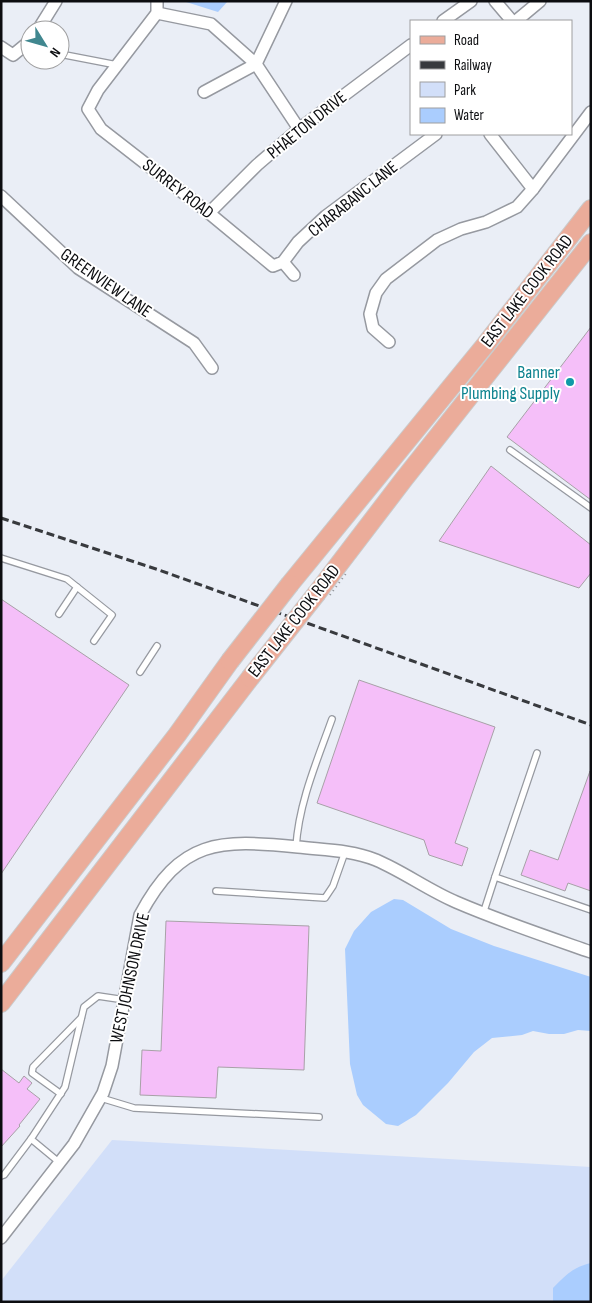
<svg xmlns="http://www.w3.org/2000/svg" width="592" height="1303" viewBox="0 0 592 1303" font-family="'Sofia Sans Condensed',sans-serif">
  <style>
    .green { fill: #d2dff9 }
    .water { fill: #aacdfe }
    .building { fill: #f5bff9; stroke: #a7a1a7 }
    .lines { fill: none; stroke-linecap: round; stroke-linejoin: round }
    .service-casing { stroke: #9699a0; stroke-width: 8 }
    .minor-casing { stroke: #9699a0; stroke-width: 14 }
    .primary-casing { stroke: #cacaca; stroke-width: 20 }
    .service { stroke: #fff; stroke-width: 5.5 }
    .minor { stroke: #fff; stroke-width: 11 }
    .primary { stroke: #ebac9a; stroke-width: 18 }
    .rail { stroke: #383a3e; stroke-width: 3; stroke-dasharray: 8 4; stroke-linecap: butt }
    .primary-bridge-casing { stroke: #cacaca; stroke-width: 20; stroke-linecap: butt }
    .path-bridge { stroke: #8d9096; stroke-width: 2; stroke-dasharray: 1 4; stroke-linecap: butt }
    .primary-bridge { stroke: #ebac9a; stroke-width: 18 }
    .culture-dot { fill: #0f9aa8; stroke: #fff; stroke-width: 2 }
    .labels { text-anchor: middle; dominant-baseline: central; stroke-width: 4; stroke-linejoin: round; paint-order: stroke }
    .street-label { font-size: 18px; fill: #0c0d10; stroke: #fff }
    .culture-label { font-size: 18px; fill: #0d838f; stroke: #fff; text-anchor: end }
  </style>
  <rect width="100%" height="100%" fill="#eaeef6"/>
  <path class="green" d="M112 1140 591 1167V1302H1V1281Z"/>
  <g class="water">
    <path d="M183 1H228L218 12Z"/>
    <path d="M394 899 403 900 451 929 494 946 591 977V1031L578 1030 564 1034H549L533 1031 522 1035 492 1038 474 1052 448 1083 416 1115 398 1126 386 1124 363 1105 357 1095 350 1064 345 949 354 931 371 912Z"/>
    <path d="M591 1263V1302H553V1288C566 1275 573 1267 591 1263Z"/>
  </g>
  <g class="building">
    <path d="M591 327V500L507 437Z"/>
    <path d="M491 466 591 545V573L579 588 439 541Z"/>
    <path d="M1 599 129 685 1 874Z"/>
    <path d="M359 680 495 727 455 843 468 848 462 866 429 855 424 840 317 803Z"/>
    <path d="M590 771 591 891 568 883 565 891 521 875 530 850 558 860Z"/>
    <path d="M166 921 309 926 304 1070 218 1067 216 1098 140 1095 142 1050 161 1051Z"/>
    <path d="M1 1069 19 1083 24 1076 32 1083 27 1089 40 1099 19 1125 20 1126 1 1147Z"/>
  </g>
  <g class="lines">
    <g class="service-casing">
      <g id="service">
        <path d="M60 54 117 65"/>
        <path d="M510 450 591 508"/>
        <path d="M1 558 67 579 112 615 94 641"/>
        <path d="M59 614 77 587"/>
        <path d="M140 672 157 646"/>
        <path d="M296 847C299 802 317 761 332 719"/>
        <path d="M495 877 537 753"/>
        <path d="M216 891 325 898 333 886 345 852"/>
        <path d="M483 914 495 877 591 910"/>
        <path d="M61 1094 32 1073 33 1067 81 1018"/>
        <path d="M101 1098 134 1108 319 1117"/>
        <path d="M60 1163 31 1139 65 1087 84 1007 98 996 125 1000"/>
        <path d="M1 1176 4 1175 31 1139"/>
      </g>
    </g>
    <g class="minor-casing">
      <g id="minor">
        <path d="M157 1V13L98 90 88 109 101 129 209 213 273 266 283 262 298 242 326 216 436 134"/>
        <path d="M495 1 512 21"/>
        <path d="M157 13 211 24 256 64 299 129"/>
        <path d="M443 21 471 1"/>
        <path d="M516 21 540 1"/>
        <path d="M38 30 56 1"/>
        <path d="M1 47 13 55 30 41"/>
        <path d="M204 92 256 64 286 1"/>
        <path d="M490 134 533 189"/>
        <path d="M1 196 78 268 194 343 212 368"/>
        <path d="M209 213 257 165 299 129 411 45"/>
        <path d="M283 262 294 275"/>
        <path d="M389 342 373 328 370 314 376 293 386 279 437 240 461 229 486 222 517 207 533 189 591 112"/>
        <path d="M1 1238 74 1144 103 1093 112 1066 140 915C181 839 218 839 298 847 324 850 351 850 376 860 404 872 428 890 456 902 500 921 545 936 591 952"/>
      </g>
    </g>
    <g class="primary-casing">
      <g id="primary">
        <path d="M290 584 486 344 591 209"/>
        <path d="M317 593 404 479 591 243"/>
        <path d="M1 963 177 735 230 661"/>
        <path d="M1 1003 250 678"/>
      </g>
    </g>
    <use href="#service" class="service"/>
    <use href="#minor" class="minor"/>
    <use href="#primary" class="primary"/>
    <path class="rail" d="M1 518 159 570 591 725"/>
    <g class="primary-bridge-casing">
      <g id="primary-bridge">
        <path d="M230 661 290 584"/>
        <path d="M250 678 317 593"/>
      </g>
    </g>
    <path class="path-bridge" d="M330 595 348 571"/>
    <use href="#primary-bridge" class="primary-bridge"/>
  </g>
  <circle class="culture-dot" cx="570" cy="382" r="5"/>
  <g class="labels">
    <g class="street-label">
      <text transform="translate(307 125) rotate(-39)">PHAETON DRIVE</text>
      <text transform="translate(178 189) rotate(38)">SURREY ROAD</text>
      <text transform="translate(353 199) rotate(-39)">CHARABANC LANE</text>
      <text transform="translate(106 283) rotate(35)">GREENVIEW LANE</text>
      <text transform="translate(527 291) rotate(-52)">EAST LAKE COOK ROAD</text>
      <text transform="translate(294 621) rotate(-52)">EAST LAKE COOK ROAD</text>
      <text transform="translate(130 978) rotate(-78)">WEST JOHNSON DRIVE</text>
    </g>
    <g class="culture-label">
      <text x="560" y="372">Banner<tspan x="560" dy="21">Plumbing Supply</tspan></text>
    </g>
  </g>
  <rect width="592" height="1303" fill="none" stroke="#0c0d10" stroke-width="5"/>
  <rect x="410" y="20" width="162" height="115" fill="#ffffff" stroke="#9e9e9f"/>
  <rect x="420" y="36" width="25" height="8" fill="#ebac9a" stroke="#9e9e9f"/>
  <text x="454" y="45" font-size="15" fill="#0c0d10">Road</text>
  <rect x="420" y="61" width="25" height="8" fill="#383a3e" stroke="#9e9e9f"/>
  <text x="454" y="70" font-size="15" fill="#0c0d10">Railway</text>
  <rect x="420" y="82" width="25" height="15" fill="#d2dff9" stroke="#9e9e9f"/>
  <text x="454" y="95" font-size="15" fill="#0c0d10">Park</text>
  <rect x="420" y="108" width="25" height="15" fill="#aacdfe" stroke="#9e9e9f"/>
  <text x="454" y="120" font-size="15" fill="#0c0d10">Water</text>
  <g transform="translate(45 45) rotate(127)"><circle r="24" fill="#ffffff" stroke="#9e9e9f"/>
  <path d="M0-4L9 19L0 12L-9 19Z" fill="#40878f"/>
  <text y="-8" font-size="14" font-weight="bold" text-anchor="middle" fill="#0c0d10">N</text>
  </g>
</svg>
